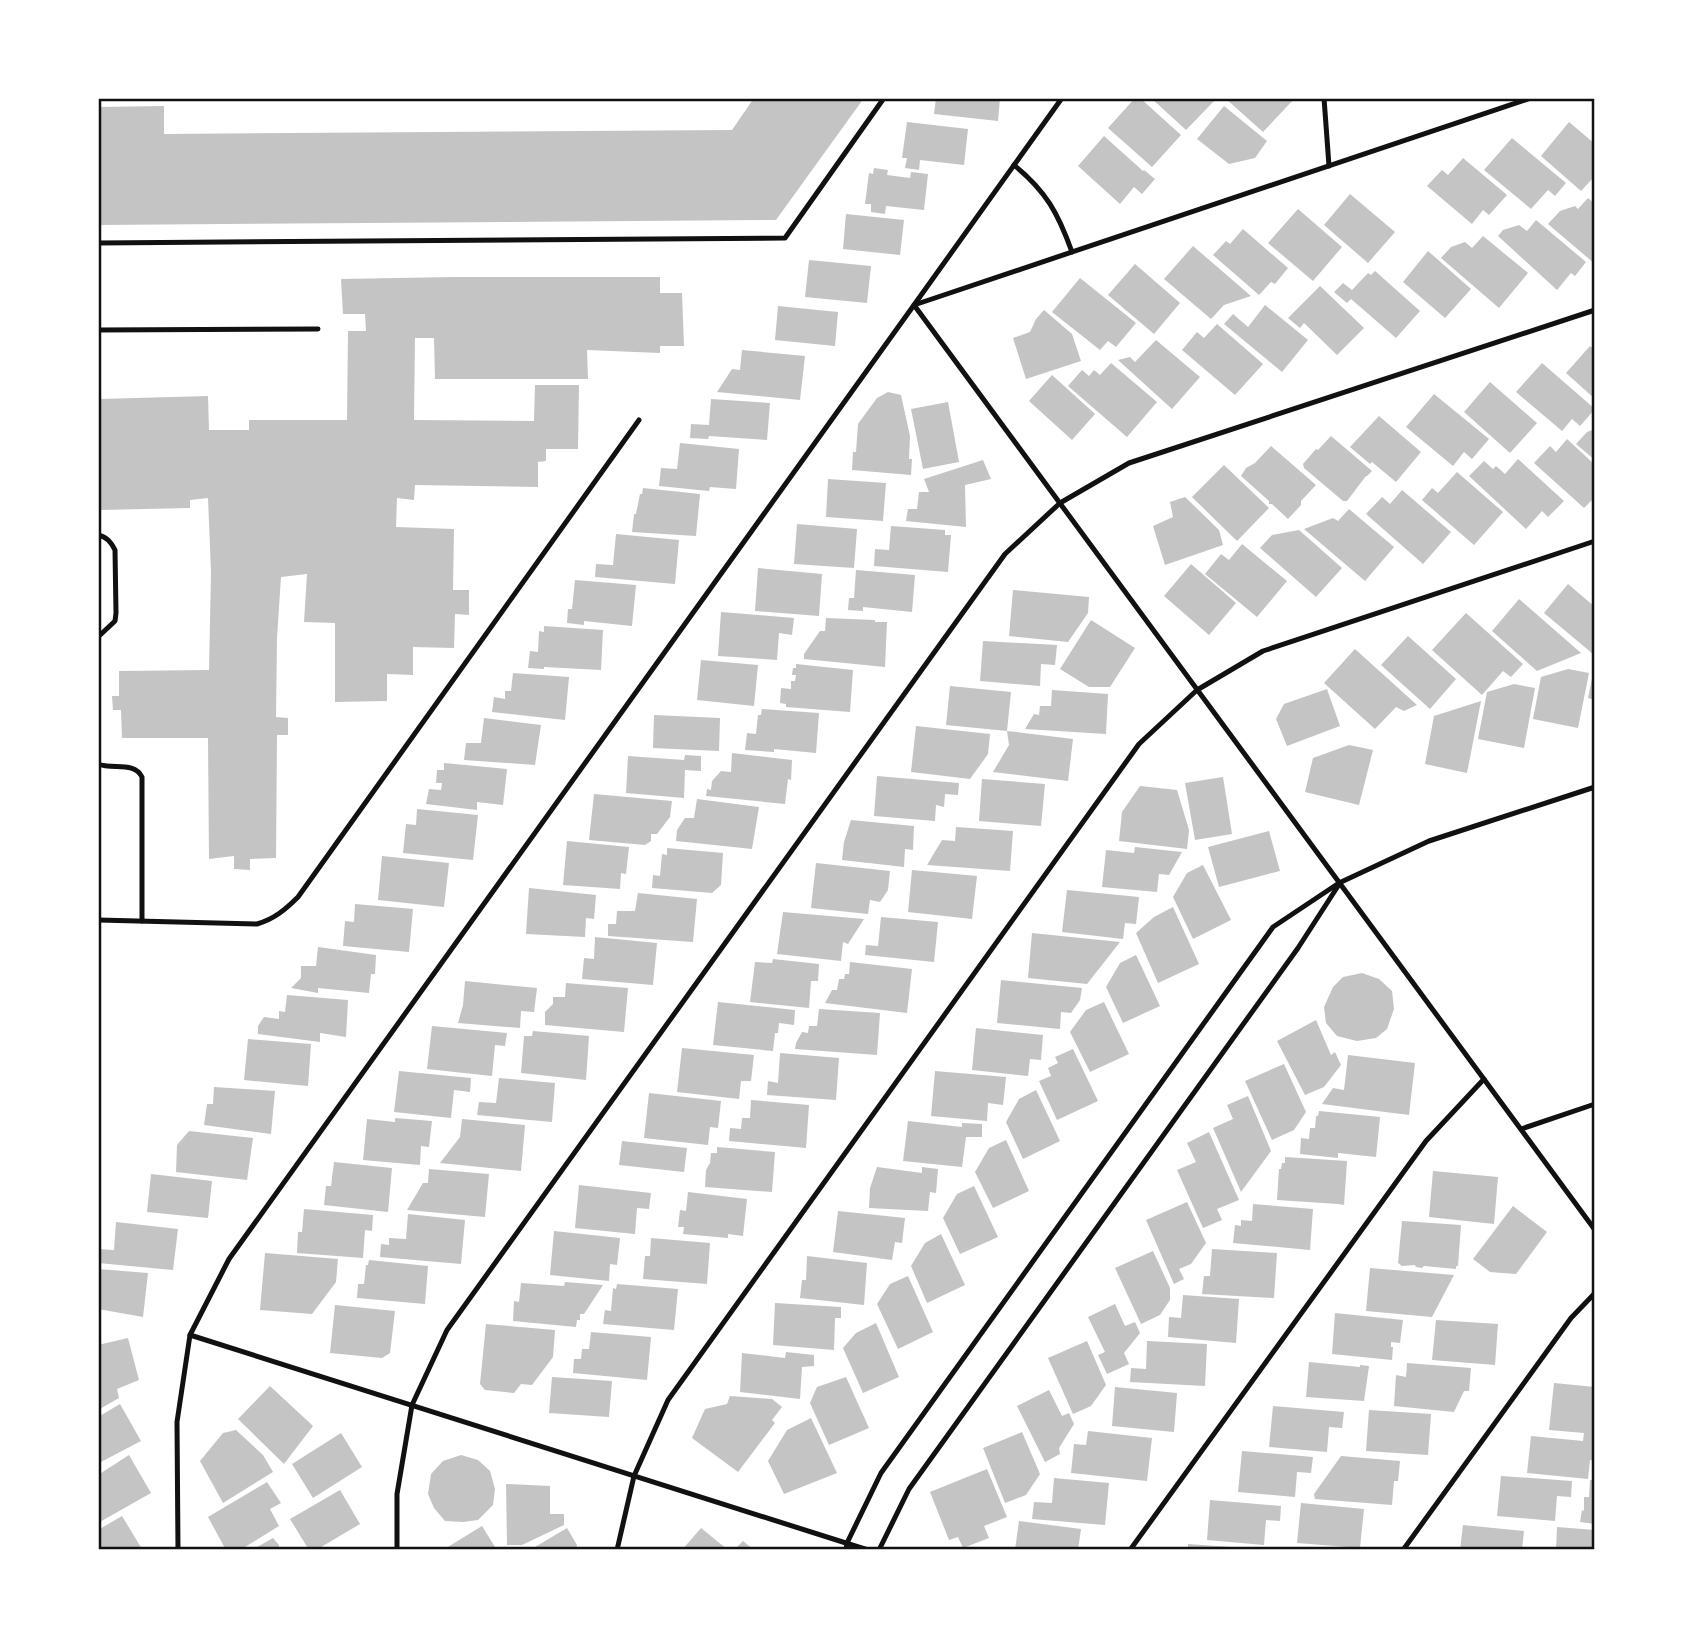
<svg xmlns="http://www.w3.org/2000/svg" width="1693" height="1648" viewBox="0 0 1693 1648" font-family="'Alegreya Sans',sans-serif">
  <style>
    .building { fill: #c4c4c4 }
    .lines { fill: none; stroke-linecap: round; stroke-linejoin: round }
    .service { stroke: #111; stroke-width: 5 }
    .neatline { fill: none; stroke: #111; stroke-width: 2.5 }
  </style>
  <rect width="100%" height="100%" fill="#fff"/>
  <g class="building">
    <path d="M754 98H864L776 220 98 225V107L164 106V134L732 130Z"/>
    <path d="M936 98H1000L998 121 934 114Z"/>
    <path d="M1135 98H1140L1181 135 1152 167 1108 128Z"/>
    <path d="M1151 98H1213L1215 100 1186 130Z"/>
    <path d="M1225 98H1295L1263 132Z"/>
    <path d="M1224 106 1267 141 1255 158 1229 164 1197 139Z"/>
    <path d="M907 122 968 129 964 165 920 160 919 170 905 168 907 158H902Z"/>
    <path d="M1569 122 1595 144V177H1594L1581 191 1541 156Z"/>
    <path d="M1104 136 1143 171 1144 170 1155 179 1142 194 1134 187 1120 204 1078 166Z"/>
    <path d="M1512 138 1566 183 1555 196 1548 190 1531 209 1484 170Z"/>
    <path d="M1463 158 1507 195 1489 215 1483 210 1472 224 1427 186 1442 170 1448 175Z"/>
    <path d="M874 168 888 170 887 175 910 178 911 172 928 174 924 210 886 206 885 214 871 212V204H865L869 173 873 174Z"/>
    <path d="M1350 194 1395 232 1368 263 1324 225Z"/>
    <path d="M1588 198 1595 204V264L1548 224 1560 211 1575 206 1578 209Z"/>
    <path d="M1298 209 1342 247 1313 281 1268 243Z"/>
    <path d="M846 214 904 220 900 255 843 249Z"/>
    <path d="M1536 220 1586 262 1575 276 1571 273 1557 290 1498 236 1503 230 1519 225 1527 231Z"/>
    <path d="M1243 229 1288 268 1275 284 1271 282 1259 295 1213 255 1226 241 1230 244Z"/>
    <path d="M1483 236 1528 273 1499 308 1441 258 1451 247 1465 242 1472 248Z"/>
    <path d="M1193 246 1251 296 1224 305 1211 319 1164 279Z"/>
    <path d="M1428 251 1471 289 1445 318 1403 282Z"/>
    <path d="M809 260 871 266 867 303 805 297Z"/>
    <path d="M1135 264 1180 303 1154 334 1108 295Z"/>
    <path d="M1375 271 1420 311 1396 338 1351 299 1347 303 1334 292 1343 283 1352 290 1368 273 1371 275Z"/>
    <path d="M454 277H660V293H682L684 346H660V353L587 350 588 379H435L434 338H415L414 420 534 421 535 385H579L578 449H546V461L538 462V487L415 485 414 500 397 498 396 527 454 529 453 590H469V615L455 614 454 648 413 647V675L387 674V701L335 702V623L304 622 307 574 281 577 277 638 276 717 288 718V735H277L276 858 250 859V870L234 869V856L209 859 208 738H122L121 710H113L112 696H119V671L209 670 211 572 208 498 190 500V508L100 510 98 462V424H101L100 399 208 396 209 430H249V420H347L348 331H366L365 314H343L341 279Z"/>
    <path d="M1080 278 1136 323 1116 347 1108 341 1100 350 1052 312Z"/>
    <path d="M1320 286 1364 328 1337 355 1304 323 1300 328 1288 318Z"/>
    <path d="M1265 305 1308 340 1282 372 1224 324 1233 314 1248 327Z"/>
    <path d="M778 306 838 312 835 346 775 340Z"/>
    <path d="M1044 310 1072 334 1081 361 1026 379 1013 338 1030 332 1036 319Z"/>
    <path d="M1217 324 1263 364 1235 395 1182 350 1197 332 1204 338Z"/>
    <path d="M1156 340 1200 377 1172 409 1118 360 1130 357 1135 362Z"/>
    <path d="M1590 346 1595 350V399L1566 373Z"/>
    <path d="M742 350 805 356 800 400 717 392 732 369 740 370Z"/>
    <path d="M1111 363 1157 402 1127 437 1068 386 1082 370 1089 376 1094 370 1100 375Z"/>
    <path d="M1542 363 1595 409 1580 426 1572 419 1562 431 1516 392Z"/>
    <path d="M1052 375 1095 414 1072 440 1029 401Z"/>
    <path d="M1490 382 1537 423 1510 453 1464 412Z"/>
    <path d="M888 392 901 395 910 436 909 459H912L911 475 852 470 853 452H856L858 424 877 398Z"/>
    <path d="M1434 394 1489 439 1472 459 1464 452 1453 466 1406 427Z"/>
    <path d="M711 399 770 403 767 440 709 436 708 439 690 438 691 424 709 425Z"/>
    <path d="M948 402 959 462 923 469 911 409Z"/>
    <path d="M1379 416 1421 452 1396 482 1372 462 1370 464 1350 447Z"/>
    <path d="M1595 429V460L1576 444 1587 432Z"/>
    <path d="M1331 436 1372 471 1367 476H1366L1347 501H1343L1304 468 1303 464 1316 449 1318 450Z"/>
    <path d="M1567 439 1595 465V497L1584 508 1534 463 1550 446 1556 452Z"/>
    <path d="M680 443 739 449 736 489 710 487 709 491 659 486 661 468 677 469Z"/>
    <path d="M1271 446 1316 485 1301 501V505L1288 519 1272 504H1269V501L1241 476 1246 468 1255 463Z"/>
    <path d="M1518 459 1564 501 1548 517 1542 511 1526 529 1469 476 1484 461 1493 469 1496 466 1505 474Z"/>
    <path d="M983 460 991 479 965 485 966 527 906 521 908 509H917L919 492H929L924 479Z"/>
    <path d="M1224 465 1269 508 1237 541 1192 497Z"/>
    <path d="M1457 472 1503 512 1474 545 1422 500 1432 488 1438 493Z"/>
    <path d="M828 479 886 483 883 521 826 517Z"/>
    <path d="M643 488 700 494 696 536 632 532 634 514H636L640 494H642Z"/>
    <path d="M1402 490 1451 532 1423 564 1366 514 1382 497 1390 504Z"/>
    <path d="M1185 497 1219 530 1223 545 1165 565 1153 526 1173 517 1170 502Z"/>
    <path d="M1349 509 1394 547 1365 581 1304 529 1333 518 1338 521Z"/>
    <path d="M797 524 857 529 854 568 794 564Z"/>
    <path d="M891 526 945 530V535H951L948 572 874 566 875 549 889 550Z"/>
    <path d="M1299 530 1342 568 1316 597 1260 548 1272 535Z"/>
    <path d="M616 534 679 540 675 584 595 577 596 564 613 565Z"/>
    <path d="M1242 544 1287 581 1257 617 1205 574 1221 554 1229 560Z"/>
    <path d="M1191 564 1236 603 1209 635 1164 596Z"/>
    <path d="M758 568 822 574 819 616 755 611Z"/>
    <path d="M856 570 915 575 912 612 863 607V611L848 610 849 598H854Z"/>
    <path d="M575 580 636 585 632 626 584 621V625L567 623 568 609H572Z"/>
    <path d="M1568 584 1595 607V652L1593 654 1544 613Z"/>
    <path d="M1013 590 1089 597 1088 613 1068 642 1009 636Z"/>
    <path d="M1519 599 1581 653 1537 671 1492 631Z"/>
    <path d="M721 612 794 618 792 635 779 633 777 660 718 656Z"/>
    <path d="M1466 613 1523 664 1511 677 1503 671 1482 695 1432 650Z"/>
    <path d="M826 618 875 620V622H887L885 667 804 659V654L820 631H825Z"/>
    <path d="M1091 620 1135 648 1110 687H1089L1060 669Z"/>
    <path d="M544 626 603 630 601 670 544 667V669L528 668 530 651 538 652 539 631 544 632Z"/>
    <path d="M1408 636 1456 679 1430 709 1381 665Z"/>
    <path d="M983 641 1057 645 1055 665 1041 664 1040 686 980 681Z"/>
    <path d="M1355 649 1417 705 1404 711 1396 707 1375 729 1324 683Z"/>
    <path d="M701 660 758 665 754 706 697 700Z"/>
    <path d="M796 664 853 670 850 712 786 707V704L780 703 781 688 791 689V681H795L796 675H792L793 668H796Z"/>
    <path d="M1568 669 1589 673 1578 728 1533 719 1541 677Z"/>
    <path d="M1594 669H1595V700L1588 698Z"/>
    <path d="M513 673 569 677 565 720 492 712 494 697 505 699V691H511Z"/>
    <path d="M1514 684 1535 688 1524 748 1478 739 1487 692Z"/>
    <path d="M950 686 1011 692 1007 731 1073 739 1068 781 993 772 1009 745 1007 731 946 725Z"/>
    <path d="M1327 689 1340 726 1287 746 1276 719 1284 704Z"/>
    <path d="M1052 690 1108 694 1106 734 1025 729 1034 714 1039 715 1040 706H1051Z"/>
    <path d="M1481 701 1467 773 1425 764 1434 716Z"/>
    <path d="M762 709 819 713 816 753 774 749V752L745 750 747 733 756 734 758 715H761Z"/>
    <path d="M654 715 720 718 719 751 653 748Z"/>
    <path d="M484 718 541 725 535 765 464 760 466 743H481Z"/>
    <path d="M916 726 990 734 988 754 970 779 911 772Z"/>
    <path d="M1349 745 1373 750 1359 805 1305 792 1313 758Z"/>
    <path d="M732 753 792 760 791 780 788 779 785 804 706 796 707 789 711 790 712 781 721 771 731 772Z"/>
    <path d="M685 755 701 756V771L685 770 684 798 626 793 628 756 684 760Z"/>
    <path d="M444 763 507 769 503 805 477 802V810L426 804 429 789 441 790 442 783H436L437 770H444Z"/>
    <path d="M877 776 959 783 958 795 945 794 944 807 936 805 935 821 874 816Z"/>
    <path d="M1223 777 1232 834 1195 840 1185 783Z"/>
    <path d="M982 779 1045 784 1041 826 979 821Z"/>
    <path d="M1140 786 1177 790 1189 830 1187 849 1119 841 1122 812Z"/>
    <path d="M594 794 672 801 670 817 657 834H651V841L645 845 589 840Z"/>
    <path d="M697 799 759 807 752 849 676 841 677 830 685 818H694Z"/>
    <path d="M417 809 478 815 473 860 403 853 406 824 416 825Z"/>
    <path d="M851 820 914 826 913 850 905 849 904 867 842 860 844 842Z"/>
    <path d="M956 827 1013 831 1010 871 927 865 942 840 955 841Z"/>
    <path d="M1269 831 1280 871 1219 887 1208 847Z"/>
    <path d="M567 841 629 847 626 874 621 873 620 889 563 885Z"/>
    <path d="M1135 847 1182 852 1169 875 1159 874 1157 892 1102 887 1106 850 1134 853Z"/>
    <path d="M667 848 723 853 721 885 712 893 652 888 653 875 660 876 662 854 667 855Z"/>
    <path d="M382 856 449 863 444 907 378 900Z"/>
    <path d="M816 863 890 871 888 890 880 902 870 900 868 914 811 908Z"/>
    <path d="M1203 865 1231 920 1193 939 1173 897 1187 873Z"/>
    <path d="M912 870 977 876 972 919 908 912Z"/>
    <path d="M529 888 596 895 594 919 586 918 585 937 526 934Z"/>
    <path d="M1067 890 1139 897 1136 924 1125 923 1123 939 1062 932Z"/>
    <path d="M638 893 697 899 693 942 608 936V924H616L617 911H635Z"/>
    <path d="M355 904 413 909 409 952 343 946 345 921 354 922Z"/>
    <path d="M1173 907 1199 964 1158 983 1136 933 1154 917Z"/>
    <path d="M783 912 864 919 848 944 843 942 841 961 777 954Z"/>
    <path d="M881 917 938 922 934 962 865 955 866 945 878 946Z"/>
    <path d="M1032 933 1120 942 1087 984 1028 978Z"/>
    <path d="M595 937 657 943 653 985 582 979 584 958 594 959Z"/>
    <path d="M318 947 376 955 375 974H371L369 993 318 988V993L291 988 301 978V966H316Z"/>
    <path d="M1136 955 1160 1006 1123 1023 1106 987 1120 963Z"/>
    <path d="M773 959 819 964 818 981H811L809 1008 750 1002 755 962 772 963Z"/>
    <path d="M850 962 912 969 907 1013 825 1003 832 990H837L839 979H844L845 974H849Z"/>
    <path d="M1362 973 1379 979 1392 991 1394 1009 1387 1029 1376 1038 1357 1041 1337 1036 1326 1023 1324 1007 1333 987 1343 977Z"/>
    <path d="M1001 980 1082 988 1080 1000 1071 1013 1061 1012 1060 1029 997 1023Z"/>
    <path d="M465 981 537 988 534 1012 521 1011 520 1028 458 1023 463 1005Z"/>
    <path d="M566 983 628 988 624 1032 545 1025V1012L553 1004V997H565Z"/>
    <path d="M287 995 348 1000 346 1037 320 1033V1042L258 1034V1026L264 1017 279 1019V1011L285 1012Z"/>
    <path d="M718 1002 795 1010 794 1025 779 1023 778 1033H775L773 1051 713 1045Z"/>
    <path d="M1104 1002 1129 1054 1090 1072 1070 1032 1086 1010Z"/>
    <path d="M819 1009 880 1013 877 1055 795 1049 796 1043 802 1032 808 1033 809 1026H817Z"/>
    <path d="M1316 1020 1331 1055 1335 1052 1341 1065 1324 1087 1305 1095 1277 1041Z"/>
    <path d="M432 1026 507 1033 505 1046 495 1045 492 1076 427 1069Z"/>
    <path d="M976 1028 1043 1035 1041 1060 1030 1059 1028 1076 972 1070Z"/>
    <path d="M533 1031 589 1036 586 1080 521 1073 524 1036H532Z"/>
    <path d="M248 1039 311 1044 308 1086 244 1080Z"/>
    <path d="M682 1048 754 1055 751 1081H741L739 1099 677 1092Z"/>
    <path d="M1073 1049 1098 1101 1057 1120 1039 1081 1051 1076 1048 1068 1058 1063 1055 1057Z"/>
    <path d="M780 1053 839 1058 836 1100 767 1095 768 1081 778 1083Z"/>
    <path d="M1348 1055 1415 1063 1409 1115 1322 1104 1333 1088 1344 1090Z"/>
    <path d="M1284 1064 1306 1112 1294 1130 1272 1140 1245 1081Z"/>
    <path d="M399 1071 471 1078 470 1092 454 1090 451 1118 394 1112Z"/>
    <path d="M935 1071 1006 1077 1003 1105 988 1103 987 1121 931 1116Z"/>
    <path d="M499 1078 555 1083 552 1122 477 1115 479 1102 496 1103Z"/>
    <path d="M214 1087 275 1091 271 1134 204 1125 207 1104H213Z"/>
    <path d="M1036 1090 1060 1141 1023 1159 1006 1122 1019 1099Z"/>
    <path d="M649 1093 721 1101 718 1128 710 1127 708 1145 644 1138Z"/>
    <path d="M1248 1096 1271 1151 1241 1192 1213 1128 1233 1119 1227 1105Z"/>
    <path d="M751 1100 809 1105 806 1148 729 1141 730 1128 741 1129 742 1118H750Z"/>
    <path d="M1319 1111 1380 1117 1376 1157 1338 1153V1158L1300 1154 1301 1138 1309 1139 1310 1128H1315L1316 1116H1318Z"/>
    <path d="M395 1118 432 1121 429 1147 421 1146 420 1165 363 1160 367 1119 395 1122Z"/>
    <path d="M462 1119 525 1125 521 1171 440 1163 460 1137Z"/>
    <path d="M908 1121 962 1127V1123L982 1124V1137H966L962 1167 903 1161Z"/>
    <path d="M189 1131 253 1138 247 1180 176 1172 177 1145Z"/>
    <path d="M1209 1132 1239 1200 1217 1209 1222 1220 1203 1228 1177 1170 1196 1162 1187 1143Z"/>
    <path d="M1006 1140 1029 1191 993 1208 975 1172 989 1148Z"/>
    <path d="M622 1141 687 1148 684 1172 619 1165Z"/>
    <path d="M717 1147 775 1152 772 1192 705 1187 706 1170 710 1163 711 1153H717Z"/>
    <path d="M1285 1157 1347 1161 1344 1205 1338 1204 1277 1200 1279 1169H1281L1282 1163H1285Z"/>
    <path d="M334 1162 392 1168 388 1212 324 1205 326 1186H331Z"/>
    <path d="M877 1167 922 1173V1167L938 1169 936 1193 930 1192 928 1211 869 1208 870 1188Z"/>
    <path d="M429 1169 489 1174 485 1217 407 1210 423 1183H428Z"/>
    <path d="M1433 1171 1498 1177 1494 1224 1429 1217Z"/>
    <path d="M151 1174 212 1181 208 1218 147 1212Z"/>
    <path d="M579 1185 651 1193 649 1209 637 1208 635 1234 575 1228Z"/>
    <path d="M974 1186 998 1237 960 1254 943 1218 957 1194Z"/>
    <path d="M688 1192 747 1199 743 1236 728 1234V1238L683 1234 684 1227H678L680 1210 686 1211Z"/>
    <path d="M1187 1202 1206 1243 1191 1264 1179 1269 1184 1279 1174 1284 1146 1220Z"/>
    <path d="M1253 1204 1313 1209 1310 1250 1233 1243 1235 1225 1241 1226V1220L1252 1221Z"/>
    <path d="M1513 1206 1547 1232 1516 1274 1490 1272 1473 1259Z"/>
    <path d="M304 1209 373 1215 372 1231 365 1230 363 1258 297 1253 298 1232H302Z"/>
    <path d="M838 1211 905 1218 902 1243 895 1242 892 1260 833 1252Z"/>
    <path d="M408 1214 465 1220 461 1264 380 1257 381 1244 389 1245V1238L406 1239Z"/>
    <path d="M1402 1221 1461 1225 1458 1266H1456V1269L1424 1266 1422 1268 1416 1267 1415 1265 1402 1266 1398 1263Z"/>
    <path d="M116 1222 178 1229 173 1270 98 1263V1249L114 1250Z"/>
    <path d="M554 1231 620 1238 617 1265 610 1264 609 1281 550 1275Z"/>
    <path d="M941 1234 965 1285 927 1303 911 1266 925 1243Z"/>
    <path d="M651 1238 710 1243 707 1284 643 1279 645 1256H650Z"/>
    <path d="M1212 1249 1277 1253 1274 1298 1202 1294 1204 1276H1210Z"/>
    <path d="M1153 1251 1170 1288V1300L1160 1315 1141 1324 1115 1268Z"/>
    <path d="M265 1253 338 1259 336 1282 312 1314 260 1310Z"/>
    <path d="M807 1256 867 1263 864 1305 800 1298 802 1280H806Z"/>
    <path d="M369 1260 428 1266 425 1304 357 1298 358 1284H364L366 1265H368Z"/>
    <path d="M1370 1268 1454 1275 1432 1317 1366 1311Z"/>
    <path d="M98 1269 148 1273 143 1317 98 1309Z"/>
    <path d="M908 1276 933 1332 898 1349 877 1304 890 1284Z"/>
    <path d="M565 1282 603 1285 584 1314H580V1320H577L576 1327 513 1321 514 1301 519 1302 521 1283 564 1286Z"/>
    <path d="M617 1284 678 1289 674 1330 603 1324 605 1310 611 1311 613 1288 616 1289Z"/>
    <path d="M1183 1295 1239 1299 1236 1343 1168 1337 1169 1317 1181 1318Z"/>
    <path d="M775 1303 841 1307V1318H835L834 1350 773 1345Z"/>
    <path d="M1115 1304 1125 1326 1135 1322 1140 1333 1124 1353 1129 1364 1107 1374 1098 1355 1105 1352 1088 1317Z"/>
    <path d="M335 1305 395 1311 390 1353 382 1358 330 1353Z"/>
    <path d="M1335 1313 1403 1320 1400 1343 1391 1342V1347H1393L1392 1360 1332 1354Z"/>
    <path d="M1436 1320 1498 1324 1495 1365 1432 1360Z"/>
    <path d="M876 1323 899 1377 863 1393 843 1348 856 1333Z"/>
    <path d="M486 1324 555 1330 553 1357 532 1385 521 1384 514 1393 485 1390 480 1384Z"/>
    <path d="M591 1332 651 1337 647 1380 573 1373 574 1359H581L582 1349H589Z"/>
    <path d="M128 1338 139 1380 117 1389 119 1398 98 1410V1345Z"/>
    <path d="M1087 1341 1106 1385 1091 1406 1073 1414 1048 1358Z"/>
    <path d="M1147 1341 1207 1344 1205 1386 1130 1382 1131 1368 1146 1369Z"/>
    <path d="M786 1352 814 1355V1366L802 1367 800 1399 740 1392 742 1353 785 1358Z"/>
    <path d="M1309 1362 1360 1367V1365L1369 1366 1364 1401 1306 1397Z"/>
    <path d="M1407 1363 1471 1368 1469 1391H1464L1454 1412 1394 1406 1396 1375 1406 1377Z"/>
    <path d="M552 1377 612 1381 609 1417 549 1413Z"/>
    <path d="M846 1377 869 1428 829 1445 810 1403 817 1387Z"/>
    <path d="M1554 1383 1595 1387V1461L1590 1460 1588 1479 1527 1473 1531 1436 1583 1441 1584 1433 1549 1430Z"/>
    <path d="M270 1386 313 1426 284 1464 238 1419Z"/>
    <path d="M1115 1387 1177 1393 1174 1432 1112 1426Z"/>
    <path d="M1049 1390 1062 1416 1069 1413 1074 1424 1059 1448 1060 1454 1045 1462 1017 1406Z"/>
    <path d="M730 1396 772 1399 782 1407 772 1420 775 1423 738 1472 692 1438 705 1409 727 1404Z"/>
    <path d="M120 1404 141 1441 99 1463 101 1468 98 1470V1417Z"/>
    <path d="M1273 1406 1344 1412 1342 1428 1329 1427 1327 1452 1269 1447Z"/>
    <path d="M1369 1410 1431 1414 1428 1455 1366 1451Z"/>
    <path d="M811 1418 837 1473 784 1494 768 1461 787 1430Z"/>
    <path d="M236 1430 263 1455 273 1472 223 1503 200 1461 223 1433Z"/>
    <path d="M1088 1431 1152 1438 1147 1481 1071 1473 1074 1444 1086 1445Z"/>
    <path d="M1022 1432 1040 1474 1026 1495 1005 1503 983 1448Z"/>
    <path d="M341 1433 362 1467 313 1498 292 1464Z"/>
    <path d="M1242 1451 1313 1457 1311 1473 1297 1472 1295 1497 1238 1492Z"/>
    <path d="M129 1455 151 1493 98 1523V1475Z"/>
    <path d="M461 1455 478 1460 490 1471 495 1489 493 1505 478 1520 463 1522 445 1521 434 1508 428 1494 431 1474 443 1461Z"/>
    <path d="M1341 1456 1400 1461 1398 1481H1394L1392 1505 1315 1499 1314 1494Z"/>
    <path d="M987 1469 1007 1517 984 1526 989 1538 963 1548 958 1537 949 1540 930 1492Z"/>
    <path d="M1501 1476 1572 1481 1571 1497 1557 1496 1555 1521 1497 1516Z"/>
    <path d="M1054 1478 1109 1483 1105 1525 1032 1519 1034 1502 1052 1503Z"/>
    <path d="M1590 1480H1595V1524L1580 1522 1582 1510 1584 1511V1497H1589Z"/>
    <path d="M267 1482 281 1503 270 1509 279 1526 240 1550H226L208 1517Z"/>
    <path d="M506 1484 550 1486V1514H564V1525L522 1545H507Z"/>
    <path d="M340 1490 360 1524 316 1550H309L290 1519Z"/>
    <path d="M1210 1500 1281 1506 1280 1521 1266 1520 1264 1545 1207 1540Z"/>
    <path d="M1301 1503 1364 1509 1360 1548 1297 1543Z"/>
    <path d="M122 1516 142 1549 98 1550V1530Z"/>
    <path d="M1019 1521 1081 1529 1078 1550H1015Z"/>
    <path d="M1463 1525 1524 1531 1522 1550H1460Z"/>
    <path d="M482 1526 495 1547 491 1550H443Z"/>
    <path d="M1557 1527 1595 1530V1550H1556Z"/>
    <path d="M567 1528 577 1545 576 1550H530Z"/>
    <path d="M701 1528 728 1550H682Z"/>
    <path d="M273 1538 279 1545V1550H252Z"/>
    <path d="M743 1541 754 1550H734Z"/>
    <path d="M1188 1544 1245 1548V1550H1188Z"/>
  </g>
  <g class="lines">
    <g class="service">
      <path d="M1062 98 914 305 1595 1230"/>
      <path d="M1324 98 1329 166"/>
      <path d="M1014 165C1046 191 1058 213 1072 252"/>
      <path d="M98 243 785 238 884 98"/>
      <path d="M98 330 318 329"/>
      <path d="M98 535C107 537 111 542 115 550L116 613 115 621 98 637"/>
      <path d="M98 764C113 770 134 761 142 777V921"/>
      <path d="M98 920 257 924C274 919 285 910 298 897L639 420"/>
      <path d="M1521 1129 1595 1104"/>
      <path d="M190 1335 868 1550"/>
      <path d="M178 1550 177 1422 190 1335 229 1259 914 305 1531 98"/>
      <path d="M397 1550V1494L412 1405 447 1330 1005 554 1060 503 1129 463 1595 310"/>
      <path d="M617 1550 634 1476 668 1400 1139 744 1197 690 1263 651 1595 541"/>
      <path d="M846 1550 847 1543 881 1473 1273 927 1339 883 1429 841 1595 787"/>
      <path d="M879 1550 909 1489 1298 948 1338 886"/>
      <path d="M1130 1550 1426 1141 1484 1079"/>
      <path d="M1403 1550 1571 1318 1595 1293"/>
    </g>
  </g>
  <rect width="1693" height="1648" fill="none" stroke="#ffffff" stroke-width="200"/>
  <rect x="100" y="100" width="1493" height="1448" class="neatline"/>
</svg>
